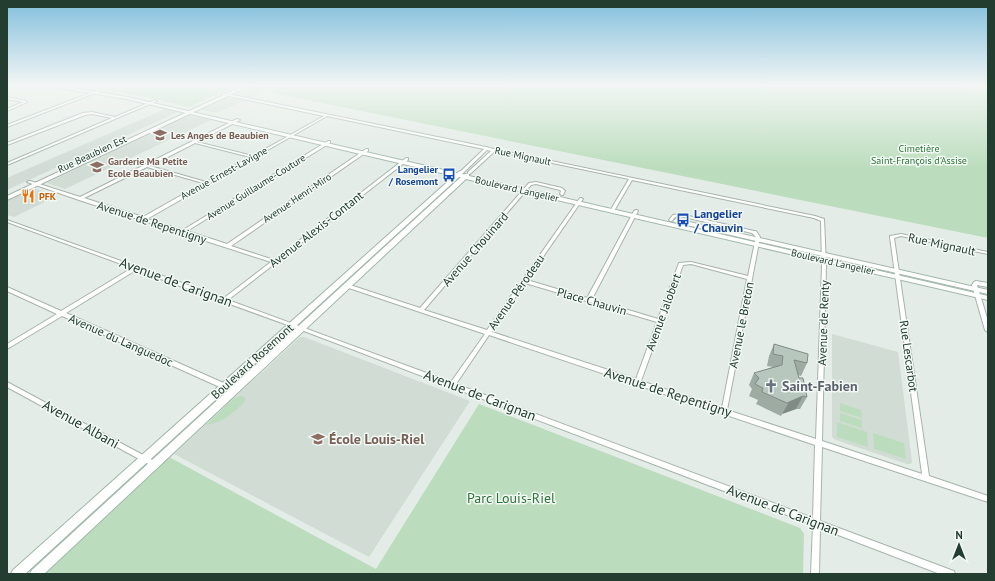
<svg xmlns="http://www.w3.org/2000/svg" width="995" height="581" viewBox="0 0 995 581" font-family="'PT Sans',sans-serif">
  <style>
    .built { fill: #d1dcd4 }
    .green { fill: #bcddbd }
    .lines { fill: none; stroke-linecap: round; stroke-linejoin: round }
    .minor-casing { stroke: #a6b4ac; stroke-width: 2 }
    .tertiary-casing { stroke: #a6b4ac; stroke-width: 2 }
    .secondary-casing { stroke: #a1b8ab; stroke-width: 2 }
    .minor { fill: #fff; fill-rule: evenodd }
    .tertiary { fill: #fff; fill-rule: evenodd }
    .secondary { fill: #fff; fill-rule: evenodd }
    .wall { fill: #9eaba3 }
    .shaded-wall { fill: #818b85 }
    .building { fill: #b8c7be; stroke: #818b85 }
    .labels { text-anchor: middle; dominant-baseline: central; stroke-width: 3; stroke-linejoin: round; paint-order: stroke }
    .far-education-label { font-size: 10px; font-weight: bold; fill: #785e54; stroke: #f3f9f5; text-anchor: start }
    .far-park-label { font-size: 10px; fill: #2e7338; stroke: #f3f9f5 }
    .far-street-label { font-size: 10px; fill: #233d30; stroke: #f3f9f5 }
    .far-transit-label { font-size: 10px; font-weight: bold; fill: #164399; stroke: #f3f9f5; text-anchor: end }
    .far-food-label { font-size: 10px; font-weight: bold; fill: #c56008; stroke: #f3f9f5; text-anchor: start }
    .transit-label { font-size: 12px; font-weight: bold; fill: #164399; stroke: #f3f9f5; text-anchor: start }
    .street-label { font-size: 12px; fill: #233d30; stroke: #f3f9f5 }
    .near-street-label { font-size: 14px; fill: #233d30; stroke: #f3f9f5 }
    .near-worship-label { font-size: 14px; font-weight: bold; fill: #5b616d; stroke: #f3f9f5; text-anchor: start }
    .near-education-label { font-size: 14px; font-weight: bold; fill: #785e54; stroke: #f3f9f5; text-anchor: start }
    .near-park-label { font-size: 14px; fill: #2e7338; stroke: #f3f9f5 }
  </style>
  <rect width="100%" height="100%" fill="#e3ece6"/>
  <g class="built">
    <path d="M248 88 265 91 252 98 236 94Z"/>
    <path d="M228 97 245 101 216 113 202 110Z"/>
    <path d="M165 109 178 112 7 190V178Z"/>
    <path d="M189 115 211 120 65 189 47 183Z"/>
    <path d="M32 189H36L57 196 14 217 7 215V201Z"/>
    <path d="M832 334 898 352 912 462 911 464H907L836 440 832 437Z"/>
    <path d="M300 337H304L470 401 369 557 174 454Z"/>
  </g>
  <g class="green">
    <path d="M74 85H237L189 107 141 96Z"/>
    <path d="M253 85H947L988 91V238L248 88Z"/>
    <path d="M241 396 245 398V401C234 413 222 423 206 425L234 398Z"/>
    <path d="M840 403 861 410 862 418 840 411Z"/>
    <path d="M479 404 800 528 804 534 803 574H45L169 457 376 569Z"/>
    <path d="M840 413 862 420V428L840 421Z"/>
    <path d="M837 422 867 432 868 447 837 437Z"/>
    <path d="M873 433 904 443 906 459 874 449Z"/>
  </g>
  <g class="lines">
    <g class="minor-casing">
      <g id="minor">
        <path d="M98 90 100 91 7 127V125Z"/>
        <path d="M223 93 486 147H487L489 148 815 216 824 219 826 265 822 441 922 474 890 237V236L901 234 988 252V254L901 236 894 238 929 476 988 496V502L822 447 820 521 951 570 954 571 955 574H940L820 528 819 574H811L813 525 304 331 136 270 66 313 237 389 238 391 237 393H233L62 316 7 349V344L57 314 7 291V287L61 311 132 268 7 222V220L224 298 271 262 79 200 27 182 29 181H30L80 197 237 119 240 120 197 142 253 156 324 116 224 95H223ZM327 116 484 149 461 171 460 172 462 173H463L487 150 491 151 468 172V174H470L495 151 629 179 610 211 612 212 614 211 632 180 814 218 821 221 822 265 816 439 727 410 760 237 756 231H754L680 214 673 215 669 220 670 221H672L675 217 680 216 752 233 756 237 748 276 691 262 679 263 658 319 592 299 638 211 637 210H636L634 211 587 298 527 280 583 199 581 198H580L487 330 424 310 531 185 536 184 560 190 561 191 560 194 562 195H563L565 191 562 188 536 182 529 183 420 308 350 285H346V287L485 334 451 382 228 300 408 160V158H406L274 260 231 246 368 151V149H366L227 244 187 231 330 143V141H328L183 230 147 219ZM195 143 250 157 206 182 150 166ZM147 167 203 183 143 217 84 198ZM691 264 747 279 722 408 641 381 683 265ZM525 283 657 322 636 379 492 332ZM489 335 815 445 813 518 456 384Z"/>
        <path d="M7 97 26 101 27 102 7 111V109L23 102 7 99Z"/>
        <path d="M155 100 157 101 7 165V163L112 118 92 114 85 115 7 145V143L83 113 92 112 115 117Z"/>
        <path d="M976 281 988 283V287L977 285 988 321V332L986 331 985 330 972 285 974 282Z"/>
        <path d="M7 382 156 462 157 464 156 466 154 467 152 466 7 387Z"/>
      </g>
    </g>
    <g class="tertiary-casing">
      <path id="tertiary" d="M245 85H251L7 200V196Z"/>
    </g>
    <g class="secondary-casing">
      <g id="secondary">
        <path d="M43 85H55L127 97 457 173 460 171 463 173 462 174C465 175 466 173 469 174V176L988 296V300L466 179 44 574H30L32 570 461 177H459L25 574H11L13 570 454 176 127 99Z"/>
        <path d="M676 219 988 290V294L674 222 673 221Z"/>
      </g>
    </g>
    <use href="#minor" class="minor"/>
    <use href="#tertiary" class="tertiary"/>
    <use href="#secondary" class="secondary"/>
  </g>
  <path class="wall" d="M774 344 807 363 801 376 798 375 807 397 800 409H796L782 414 781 416 756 404 758 400 749 396 752 389 749 385 754 373 773 367 767 366 769 356Z"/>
  <path class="shaded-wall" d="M803 396 796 409 782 414 781 416 789 402Z"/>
  <path class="building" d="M774 344 808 354 807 363 794 360 799 378H803L807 397 803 396 789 402 787 403 762 392 763 388 755 384 759 378 754 373 782 365 783 356 773 354Z"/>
  <linearGradient id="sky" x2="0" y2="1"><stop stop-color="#83bfdc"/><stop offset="0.51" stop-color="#f2f6f4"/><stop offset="1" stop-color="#f2f6f4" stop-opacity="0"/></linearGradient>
  <rect width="995" height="167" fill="url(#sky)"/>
  <defs>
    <g id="school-bare" transform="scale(1.08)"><path d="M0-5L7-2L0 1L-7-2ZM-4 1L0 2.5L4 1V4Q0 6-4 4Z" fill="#8d6e63" stroke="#f3f9f5" stroke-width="2.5" paint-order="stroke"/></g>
    <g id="bus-bare" transform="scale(1.08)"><path d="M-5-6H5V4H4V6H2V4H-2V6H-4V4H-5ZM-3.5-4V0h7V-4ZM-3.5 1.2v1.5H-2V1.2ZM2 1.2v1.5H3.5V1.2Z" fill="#1a4fb4" stroke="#f3f9f5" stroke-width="2.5" paint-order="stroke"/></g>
    <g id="restaurant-bare" transform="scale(1.08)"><path d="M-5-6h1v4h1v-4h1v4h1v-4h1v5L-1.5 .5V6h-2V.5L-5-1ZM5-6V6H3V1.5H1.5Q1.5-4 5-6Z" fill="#e8710a" stroke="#f3f9f5" stroke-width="2.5" paint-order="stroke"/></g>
    <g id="church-bare" transform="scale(1.08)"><path d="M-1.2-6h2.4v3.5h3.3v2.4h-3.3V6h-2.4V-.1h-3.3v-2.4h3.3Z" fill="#6b7280" stroke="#f3f9f5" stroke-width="2.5" paint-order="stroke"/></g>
  </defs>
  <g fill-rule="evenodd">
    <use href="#school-bare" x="160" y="135"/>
    <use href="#school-bare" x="97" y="167"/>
    <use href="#bus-bare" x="449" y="175"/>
    <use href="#restaurant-bare" x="28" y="196"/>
    <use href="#bus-bare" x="683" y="220"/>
    <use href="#church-bare" x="771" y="386"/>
    <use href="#school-bare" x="318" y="439"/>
  </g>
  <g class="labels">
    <g class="far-education-label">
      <text x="171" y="135">Les Anges de Beaubien</text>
      <text x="108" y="161">Garderie Ma Petite<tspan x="108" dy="12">Ecole Beaubien</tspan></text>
    </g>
    <g class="far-park-label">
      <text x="919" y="148">Cimetière<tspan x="919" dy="12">Saint-François d'Assise</tspan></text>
    </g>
    <g class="far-street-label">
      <text transform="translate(92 154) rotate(-25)">Rue Beaubien Est</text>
      <text transform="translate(523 156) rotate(12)">Rue Mignault</text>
      <text transform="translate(224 173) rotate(-29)">Avenue Ernest-Lavigne</text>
      <text transform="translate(256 187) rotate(-32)">Avenue Guillaume-Couture</text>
      <text transform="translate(517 189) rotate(13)">Boulevard Langelier</text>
      <text transform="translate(297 198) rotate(-34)">Avenue Henri-Miro</text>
      <text transform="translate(833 262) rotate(13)">Boulevard Langelier</text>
    </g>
    <g class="far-transit-label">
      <text x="438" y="169">Langelier<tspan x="438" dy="12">/ Rosemont</tspan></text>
    </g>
    <g class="far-food-label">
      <text x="39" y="196">PFK</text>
    </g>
    <g class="transit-label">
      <text x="694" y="213">Langelier<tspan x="694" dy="14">/ Chauvin</tspan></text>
    </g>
    <g class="street-label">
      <text transform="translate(152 222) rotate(18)">Avenue de Repentigny</text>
      <text transform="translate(316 229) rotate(-38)">Avenue Alexis-Contant</text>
      <text transform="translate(942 244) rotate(12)">Rue Mignault</text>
      <text transform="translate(475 249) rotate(-49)">Avenue Chouinard</text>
      <text transform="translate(516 292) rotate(-55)">Avenue Pérodeau</text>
      <text transform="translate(592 301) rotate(16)">Place Chauvin</text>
      <text transform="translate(663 312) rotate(-70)">Avenue Jalobert</text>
      <text transform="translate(823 323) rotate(-88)">Avenue de Renty</text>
      <text transform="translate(741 325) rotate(-79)">Avenue le Breton</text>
      <text transform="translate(121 340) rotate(24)">Avenue du Languedoc</text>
      <text transform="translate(909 356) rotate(82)">Rue Lescarbot</text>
      <text transform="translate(252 361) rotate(-42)">Boulevard Rosemont</text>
    </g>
    <g class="near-street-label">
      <text transform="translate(176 282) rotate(20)">Avenue de Carignan</text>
      <text transform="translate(668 392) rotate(18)">Avenue de Repentigny</text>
      <text transform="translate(480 395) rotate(21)">Avenue de Carignan</text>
      <text transform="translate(81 424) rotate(29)">Avenue Albani</text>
      <text transform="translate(783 510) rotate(21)">Avenue de Carignan</text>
    </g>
    <g class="near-worship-label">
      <text x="782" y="386">Saint-Fabien</text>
    </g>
    <g class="near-education-label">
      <text x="329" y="439">École Louis-Riel</text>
    </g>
    <g class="near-park-label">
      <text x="511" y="498">Parc Louis-Riel</text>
    </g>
  </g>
  <rect width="995" height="581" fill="none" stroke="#233d30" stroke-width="16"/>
  <g transform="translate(959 545)" stroke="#f3f9f5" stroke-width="3" paint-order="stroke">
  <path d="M0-3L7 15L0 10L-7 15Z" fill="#233d30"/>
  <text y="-6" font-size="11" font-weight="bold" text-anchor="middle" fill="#233d30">N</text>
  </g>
</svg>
